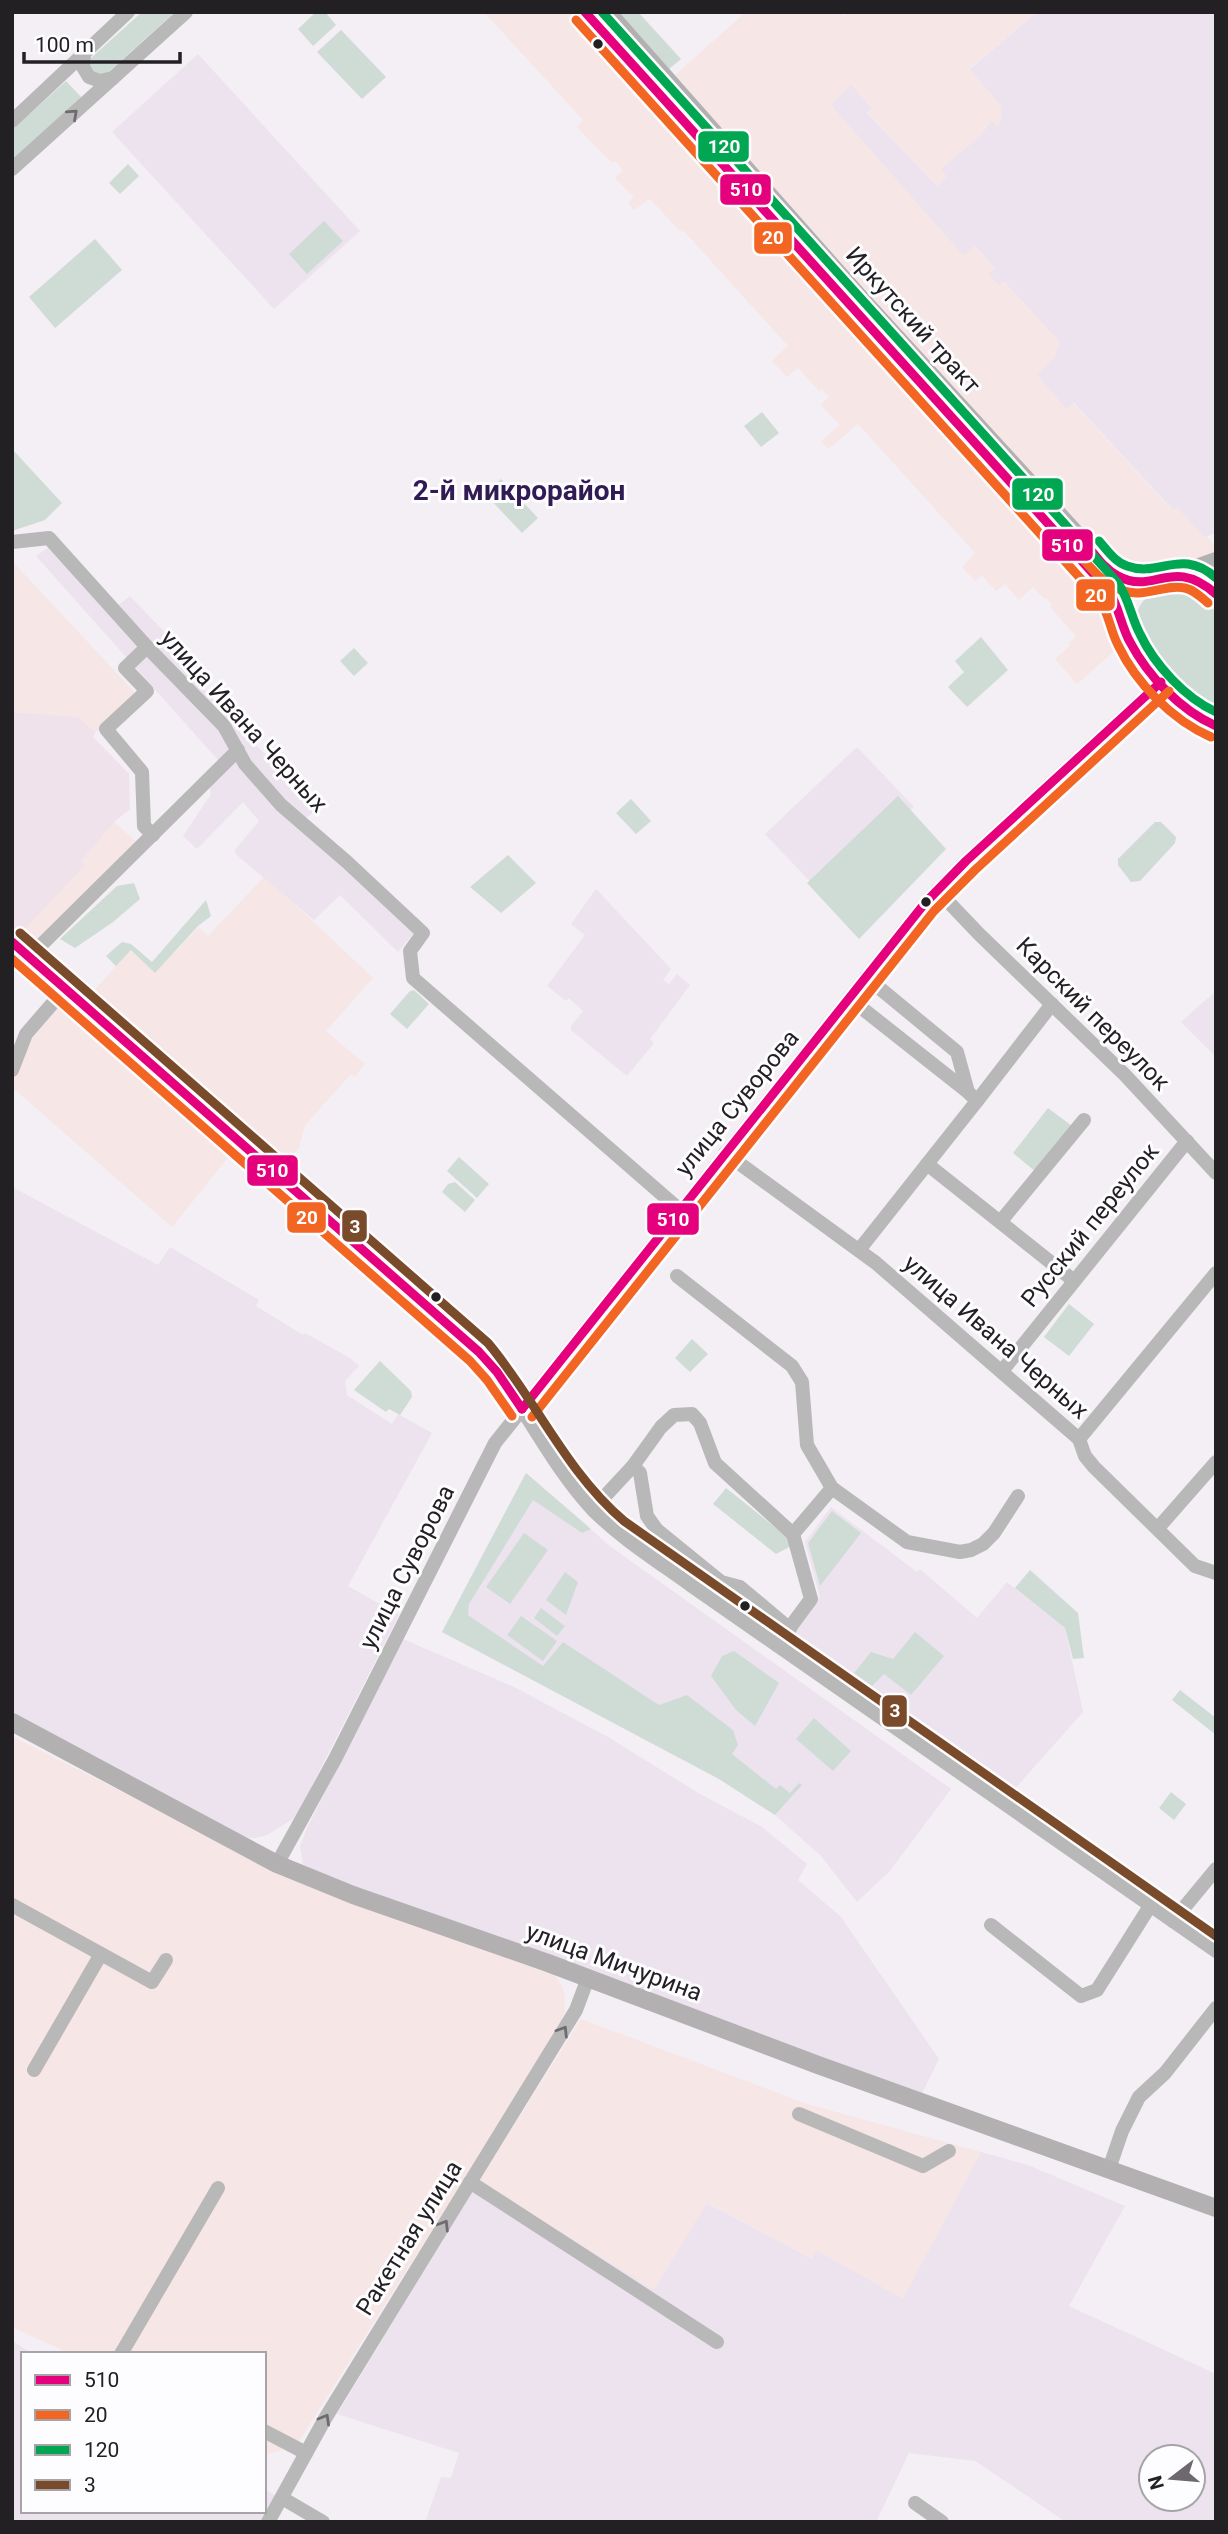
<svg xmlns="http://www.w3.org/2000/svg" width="1228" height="2534" viewBox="0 0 1228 2534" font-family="Roboto,sans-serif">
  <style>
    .commercial { fill: #f6e6e5 }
    .built { fill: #ece3ee; fill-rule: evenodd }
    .medical { fill: #f0e2ea }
    .green { fill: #cfdcd6 }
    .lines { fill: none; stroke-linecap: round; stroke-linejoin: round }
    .minor { stroke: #b9b8b8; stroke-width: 14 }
    .major { stroke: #b2b0b1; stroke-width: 18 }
    .bus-1-casing { stroke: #fdfcfe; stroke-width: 14 }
    .bus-2-casing { stroke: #fdfcfe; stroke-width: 14 }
    .bus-3-casing { stroke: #fdfcfe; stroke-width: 14 }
    .bus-4-casing { stroke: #fdfcfe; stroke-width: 14 }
    .bus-1 { stroke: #e5007d; stroke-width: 9 }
    .bus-2 { stroke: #f26522; stroke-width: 9 }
    .bus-3 { stroke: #00a651; stroke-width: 9 }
    .bus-4 { stroke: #7a4b2a; stroke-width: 9 }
    .oneway { stroke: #6e6c6e }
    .bus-dot { fill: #232024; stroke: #fdfcfe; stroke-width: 2.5 }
    .labels { text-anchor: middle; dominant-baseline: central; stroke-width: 6; stroke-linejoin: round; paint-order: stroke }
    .street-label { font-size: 24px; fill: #232024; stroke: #fdfcfe }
    .quarter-label { font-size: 28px; font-weight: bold; fill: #311b55; stroke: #fdfcfe }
    .line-badge { stroke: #fdfcfe; stroke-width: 2.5 }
    .badge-label { font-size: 19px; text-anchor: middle; font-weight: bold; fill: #fff }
  </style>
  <rect width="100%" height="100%" fill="#f3eff4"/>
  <g class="commercial">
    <path d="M484 12H573L1101 596 1109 607 1121 645 1077 684 1055 659 1070 646 1069 643 1076 636 1050 607 1052 604 1046 598 1044 599 1033 587 1019 600 1005 584 996 591 982 575 975 581 962 567 975 553 858 424 828 449 821 441 840 425 821 405 829 397 822 389 819 391 798 368 787 377 772 361 788 346 683 230 681 232 650 199 634 210 628 203 634 197 615 178 623 170 615 161 612 163 577 127 583 120Z"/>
    <path d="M746 12H838L844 16 848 12H1037L970 68 1001 106 1002 114 998 128 990 122 980 136 941 169 948 177 937 186 867 112 872 107 851 86 831 105 963 254 974 245 995 269 990 274 999 284 1004 280 1056 337 1060 342 1054 358 1037 375 1065 408 1073 403 1172 510 1177 506 1216 546V555L1193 563 1135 569 1121 567 1109 561 860 287 675 75Z"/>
    <path d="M12 561 135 693 95 733 78 717 12 712Z"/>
    <path d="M114 822 143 848 40 955 18 936 84 865 81 861Z"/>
    <path d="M265 876 373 978 326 1031 365 1064 354 1077 351 1074 305 1125 299 1148 282 1167 88 997 131 950 155 973 199 927 208 936Z"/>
    <path d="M61 1004 76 1008 234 1150 172 1227 12 1087 17 1067 30 1036 42 1020Z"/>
    <path d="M12 1736 280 1872 555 1975 564 1991 565 2012 556 2033 296 2446 264 2455V2354H71L12 2327Z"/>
    <path d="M581 2019 807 2104 981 2152 903 2300 818 2252 812 2259 708 2203 654 2290 479 2181Z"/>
  </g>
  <g class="built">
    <path d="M1037 12H1216V533L1205 537 1177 507 1173 510 1074 403 1066 409 1037 375 1054 358 1060 342 1004 281 999 285 989 274 995 268 975 246 963 255 831 105 851 85 872 108 867 113 937 186 947 177 941 169 980 136 991 121 998 127 1002 115 1001 106 970 69Z"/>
    <path d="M198 54 360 231 274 309 112 132Z"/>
    <path d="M58 541 117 606 130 596 191 660 184 669 317 809 306 818 419 927 398 952 340 895 314 920 239 857 234 851 259 821 243 802 197 849 183 836 211 794 209 785 226 769 36 556Z"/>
    <path d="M857 747 914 807 822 894 765 834Z"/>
    <path d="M596 889 671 969 663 980 669 984 677 974 690 985 650 1039 654 1043 627 1076 571 1030V1026L583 1011 569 998 566 1001 547 986 585 935 571 924Z"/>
    <path d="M1216 991V1057L1181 1022Z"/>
    <path d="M12 1187 158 1265 170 1247 259 1300 256 1306 303 1335 305 1333 350 1358 359 1366 345 1381 347 1395 392 1424 398 1414 432 1433 348 1586 399 1615 296 1817 267 1835 255 1838H242L12 1715Z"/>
    <path d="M526 1473 611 1547 951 1789 889 1872 857 1902 821 1856 775 1815 719 1779 442 1632Z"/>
    <path d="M831 1507 917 1572 920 1569 977 1618 1007 1582 1065 1628 1083 1712 1013 1791 794 1632 820 1597 805 1542Z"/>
    <path d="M403 1639 514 1687 608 1737 700 1794 762 1827 807 1864 798 1880 841 1917 939 2059 921 2095 318 1876 303 1864 300 1846 308 1826Z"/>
    <path d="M981 2152 1028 2165 1125 2206 1069 2306 1216 2374V2522H1066L975 2461 909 2453 876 2522H425L441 2477 451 2478 459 2453 337 2414 479 2181 654 2290 707 2203 812 2259 817 2251 903 2299ZM1151 2457H1193V2499H1151Z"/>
    <path d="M12 2341 33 2354H23V2511H264V2489L276 2496 261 2522H12Z"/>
  </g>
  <path class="medical" d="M12 712 78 717 95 733 93 737 129 774 130 809 114 822 81 861 85 865 18 936 12 931Z"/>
  <g class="green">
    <path d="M142 12H175L105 75 92 72 89 64 91 58Z"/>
    <path d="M316 12H325L336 25 313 46 298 29Z"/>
    <path d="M619 12H638L681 59 669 69Z"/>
    <path d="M341 30 386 77 362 99 317 52Z"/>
    <path d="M66 81 82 98 12 160V130Z"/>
    <path d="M128 164 139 176 120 194 109 183Z"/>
    <path d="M324 221 343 241 307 274 289 254Z"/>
    <path d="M95 239 122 270 55 328 29 297Z"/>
    <path d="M762 412 779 433 761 447 744 426Z"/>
    <path d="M12 449 62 503 45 520 12 531Z"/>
    <path d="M501 479 538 518 522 533 485 494Z"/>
    <path d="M1171 587 1191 590 1216 612V717L1198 707 1144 650C1130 619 1134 594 1171 587Z"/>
    <path d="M981 637 1008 670 967 707 948 687 964 672 955 661Z"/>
    <path d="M354 648 368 663 354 676 340 661Z"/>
    <path d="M898 796 946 849 859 939 807 883Z"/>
    <path d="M631 799 651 821 636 834 616 813Z"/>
    <path d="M1155 822H1161L1176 837 1175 843 1140 881 1131 882 1118 865V859Z"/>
    <path d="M508 855 536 883 501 913 470 887Z"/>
    <path d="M134 883 140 899 113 922 75 948 60 939 117 886Z"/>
    <path d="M206 900 211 916 198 926 155 973 131 950 116 966 106 956 122 942 131 944 152 962Z"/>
    <path d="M414 990 429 1004 407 1029 390 1014 410 991Z"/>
    <path d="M1048 1108 1072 1126 1036 1172 1013 1153Z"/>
    <path d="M459 1157 489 1184 477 1198 447 1171Z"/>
    <path d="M455 1182 475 1200 465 1212 442 1192 448 1184Z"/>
    <path d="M1069 1304 1094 1324 1069 1356 1044 1337Z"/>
    <path d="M692 1339 708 1354 690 1372 675 1358Z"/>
    <path d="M380 1361 411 1391 412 1397 400 1415 389 1409 386 1412 354 1390Z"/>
    <path d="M526 1473 591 1529 582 1533 533 1500 469 1604 468 1615 543 1666 563 1642 659 1705 687 1695 733 1730 738 1745 732 1754 776 1789 780 1785 790 1793 799 1783 802 1785 775 1815 719 1779 442 1632Z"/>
    <path d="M726 1488 790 1539 793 1545 776 1554 713 1504Z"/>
    <path d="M832 1511 861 1533 820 1586 808 1543Z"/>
    <path d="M524 1533 548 1550 510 1604 486 1587Z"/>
    <path d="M1030 1570 1078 1613 1084 1658 1073 1659 1065 1628 1015 1588Z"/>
    <path d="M565 1572 578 1582 566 1615 546 1600Z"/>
    <path d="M541 1608 565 1626 557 1636 534 1618Z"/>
    <path d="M521 1616 557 1641 543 1661 507 1635Z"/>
    <path d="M915 1632 944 1656 911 1695 884 1674 872 1686 854 1673 871 1652 893 1659Z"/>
    <path d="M734 1651 779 1683 755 1726 736 1710 711 1676 722 1656Z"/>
    <path d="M1180 1690 1216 1718V1735L1172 1700Z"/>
    <path d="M814 1718 851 1751 833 1771 796 1739Z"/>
    <path d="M1171 1792 1186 1804 1174 1820 1159 1808Z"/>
  </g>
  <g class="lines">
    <g class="minor">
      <path d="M84 54 83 67 89 77 100 81 113 78"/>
      <path d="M12 121 128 12"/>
      <path d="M12 169 186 12"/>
      <path d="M12 542 49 538 148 648 224 726 245 764 281 805 347 862 423 933 410 951 413 978 680 1210"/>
      <path d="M147 647 125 668 147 691 106 729 142 772 144 826 153 835"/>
      <path d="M937 890 979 934 1125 1075 1216 1173"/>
      <path d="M12 942 479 1352C523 1400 548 1462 593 1510 622 1539 659 1562 692 1586L1216 1951"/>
      <path d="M29 957 238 750"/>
      <path d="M849 998 968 1092"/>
      <path d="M12 1070 26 1034 65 989"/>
      <path d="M977 1101 1052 1004"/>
      <path d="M725 1153 876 1263 1079 1439 1085 1456 1094 1467 1195 1566 1216 1573"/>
      <path d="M927 1164 1073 1280"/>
      <path d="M1001 1221 1084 1120"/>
      <path d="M859 1250 977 1101 968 1092 957 1052 866 977"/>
      <path d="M677 1276 792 1366 802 1382 807 1445 832 1488 907 1542 960 1552 971 1550 983 1544 994 1533 1018 1496"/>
      <path d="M1002 1371 1187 1141"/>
      <path d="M1079 1439 1216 1273"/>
      <path d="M633 1466 661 1427 674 1415 692 1414 700 1423 715 1463 793 1534"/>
      <path d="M593 1509 633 1466 640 1473 647 1516 657 1530 721 1582 740 1587 790 1629"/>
      <path d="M1158 1528 1216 1462"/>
      <path d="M777 1645 811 1599 793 1534 832 1488"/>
      <path d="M277 1864 335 1759 495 1443 925 903 966 861 1161 682"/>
      <path d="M12 1905 152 1982 166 1960"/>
      <path d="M1173 1921 1216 1869"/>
      <path d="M991 1925 1081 1996 1097 1990 1150 1906"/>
      <path d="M34 2070 101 1954"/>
      <path d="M799 2114 923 2166 949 2151"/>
      <path d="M1109 2169 1122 2131 1139 2097 1165 2073 1216 2008"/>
      <path d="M470 2182 717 2342"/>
      <path d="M121 2354 218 2188"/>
      <path d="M264 2431 306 2453"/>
      <path d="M282 2498 323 2522"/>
      <path d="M915 2503 942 2522"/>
      <path d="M268 2522 326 2417 576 2010 588 1978"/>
    </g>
    <g class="major">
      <path d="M585 12 1109 591C1121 607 1121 625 1130 642 1145 670 1186 716 1216 726"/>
      <path d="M607 12 859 297 1109 570C1154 597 1177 552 1216 594"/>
      <path d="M1180 574 1216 561"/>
      <path d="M12 1722 277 1864 353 1895 548 1963 818 2065 1216 2208"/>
    </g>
    <g class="bus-1-casing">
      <g id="bus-1">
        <path d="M585 12 1109 591C1119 607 1121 626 1130 642 1148 676 1180 710 1216 726"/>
        <path d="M1090 549C1098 559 1106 570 1118 576 1155 596 1171 555 1216 594"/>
        <path d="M12 942 479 1352 497 1372 522 1409"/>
        <path d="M522 1409 925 903 966 861 1161 682"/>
      </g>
    </g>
    <g class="bus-2-casing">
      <g id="bus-2">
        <path d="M576 20 1099 599C1109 613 1110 630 1118 645 1136 683 1172 720 1211 737"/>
        <path d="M1081 557C1091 568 1100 580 1114 587 1143 602 1162 583 1185 588 1194 590 1201 597 1208 603"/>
        <path d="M12 959 470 1361 487 1380 512 1416"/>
        <path d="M532 1417 934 911 975 870 1169 691"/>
      </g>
    </g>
    <g class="bus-3-casing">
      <g id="bus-3">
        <path d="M602 12 1118 583C1129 599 1131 617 1140 634 1154 664 1185 698 1216 712"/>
        <path d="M1099 541C1107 550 1115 562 1127 566 1160 578 1181 547 1216 578"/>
      </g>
    </g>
    <g class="bus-4-casing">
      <path id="bus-4" d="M20 933 488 1343C536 1400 566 1472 624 1521L1216 1936"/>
    </g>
    <use href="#bus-1" class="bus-1"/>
    <use href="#bus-2" class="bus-2"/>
    <use href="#bus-3" class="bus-3"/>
    <use href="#bus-4" class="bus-4"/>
  </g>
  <defs><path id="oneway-chevron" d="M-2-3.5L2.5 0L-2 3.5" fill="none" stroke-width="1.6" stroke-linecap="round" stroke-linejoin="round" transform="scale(1.75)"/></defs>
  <g class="oneway">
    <use href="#oneway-chevron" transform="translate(73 114) rotate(-42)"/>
    <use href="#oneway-chevron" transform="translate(563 2031) rotate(-58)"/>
    <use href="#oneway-chevron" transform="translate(444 2225) rotate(-58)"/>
    <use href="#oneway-chevron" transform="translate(325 2419) rotate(-60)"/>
  </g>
  <g class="bus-dot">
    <circle cx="598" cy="44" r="6"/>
    <circle cx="926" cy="902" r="6"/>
    <circle cx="436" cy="1297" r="6"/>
    <circle cx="745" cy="1606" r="6"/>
  </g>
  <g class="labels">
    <g class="street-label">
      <text transform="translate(913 320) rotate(48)">Иркутский тракт</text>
      <text transform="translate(244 721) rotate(48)">улица Ивана Черных</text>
      <text transform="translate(1093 1014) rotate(45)">Карский переулок</text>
      <text transform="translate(737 1103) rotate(-51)">улица Суворова</text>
      <text transform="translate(1090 1225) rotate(-51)">Русский переулок</text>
      <text transform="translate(996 1337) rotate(41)">улица Ивана Черных</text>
      <text transform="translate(407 1567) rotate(-63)">улица Суворова</text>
      <text transform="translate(614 1962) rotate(20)">улица Мичурина</text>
      <text transform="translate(409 2238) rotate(-58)">Ракетная улица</text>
    </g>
    <g class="quarter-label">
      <text x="519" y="490">2-й микрорайон</text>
    </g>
  </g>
  <g class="line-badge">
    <rect x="697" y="130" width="53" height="33" rx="7" fill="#00a651"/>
    <rect x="719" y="173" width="53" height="33" rx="7" fill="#e5007d"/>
    <rect x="753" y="221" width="40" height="34" rx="7" fill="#f26522"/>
    <rect x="1011" y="477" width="53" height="34" rx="7" fill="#00a651"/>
    <rect x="1041" y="528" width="53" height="34" rx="7" fill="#e5007d"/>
    <rect x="1075" y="578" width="41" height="34" rx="7" fill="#f26522"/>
    <rect x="246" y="1154" width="53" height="33" rx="7" fill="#e5007d"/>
    <rect x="286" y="1201" width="41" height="33" rx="7" fill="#f26522"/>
    <rect x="646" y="1202" width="54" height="34" rx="7" fill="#e5007d"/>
    <rect x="341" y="1209" width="27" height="34" rx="7" fill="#7a4b2a"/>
    <rect x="881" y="1694" width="27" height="34" rx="7" fill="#7a4b2a"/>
  </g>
  <g class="badge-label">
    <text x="724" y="153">120</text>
    <text x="746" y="196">510</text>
    <text x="773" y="244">20</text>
    <text x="1038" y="501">120</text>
    <text x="1067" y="552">510</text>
    <text x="1096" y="602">20</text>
    <text x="272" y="1177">510</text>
    <text x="307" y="1224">20</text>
    <text x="673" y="1226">510</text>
    <text x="355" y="1233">3</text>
    <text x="895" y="1717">3</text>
  </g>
  <rect width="1228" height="2534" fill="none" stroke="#232024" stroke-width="28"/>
  <rect x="21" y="2352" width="245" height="161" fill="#fdfcfe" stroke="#a6a4a7" stroke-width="2"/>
  <rect x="35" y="2375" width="35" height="10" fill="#e5007d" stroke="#a6a4a7" stroke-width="2"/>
  <text x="84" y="2387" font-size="21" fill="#232024">510</text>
  <rect x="35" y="2410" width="35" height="10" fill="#f26522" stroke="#a6a4a7" stroke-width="2"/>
  <text x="84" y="2422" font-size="21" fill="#232024">20</text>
  <rect x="35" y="2445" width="35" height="10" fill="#00a651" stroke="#a6a4a7" stroke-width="2"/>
  <text x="84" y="2457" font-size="21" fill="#232024">120</text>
  <rect x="35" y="2480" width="35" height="10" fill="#7a4b2a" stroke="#a6a4a7" stroke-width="2"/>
  <text x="84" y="2492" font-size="21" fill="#232024">3</text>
  <g transform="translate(1172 2478) rotate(254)"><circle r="33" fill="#fdfcfe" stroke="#a6a4a7" stroke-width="2"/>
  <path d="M0-5L12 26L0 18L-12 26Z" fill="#6c686d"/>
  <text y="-10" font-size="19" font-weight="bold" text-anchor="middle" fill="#232024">N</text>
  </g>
  <path d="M24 52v10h156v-10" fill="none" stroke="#232024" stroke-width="3.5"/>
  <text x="35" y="52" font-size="21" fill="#232024" stroke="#fdfcfe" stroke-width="5" paint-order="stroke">100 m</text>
</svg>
